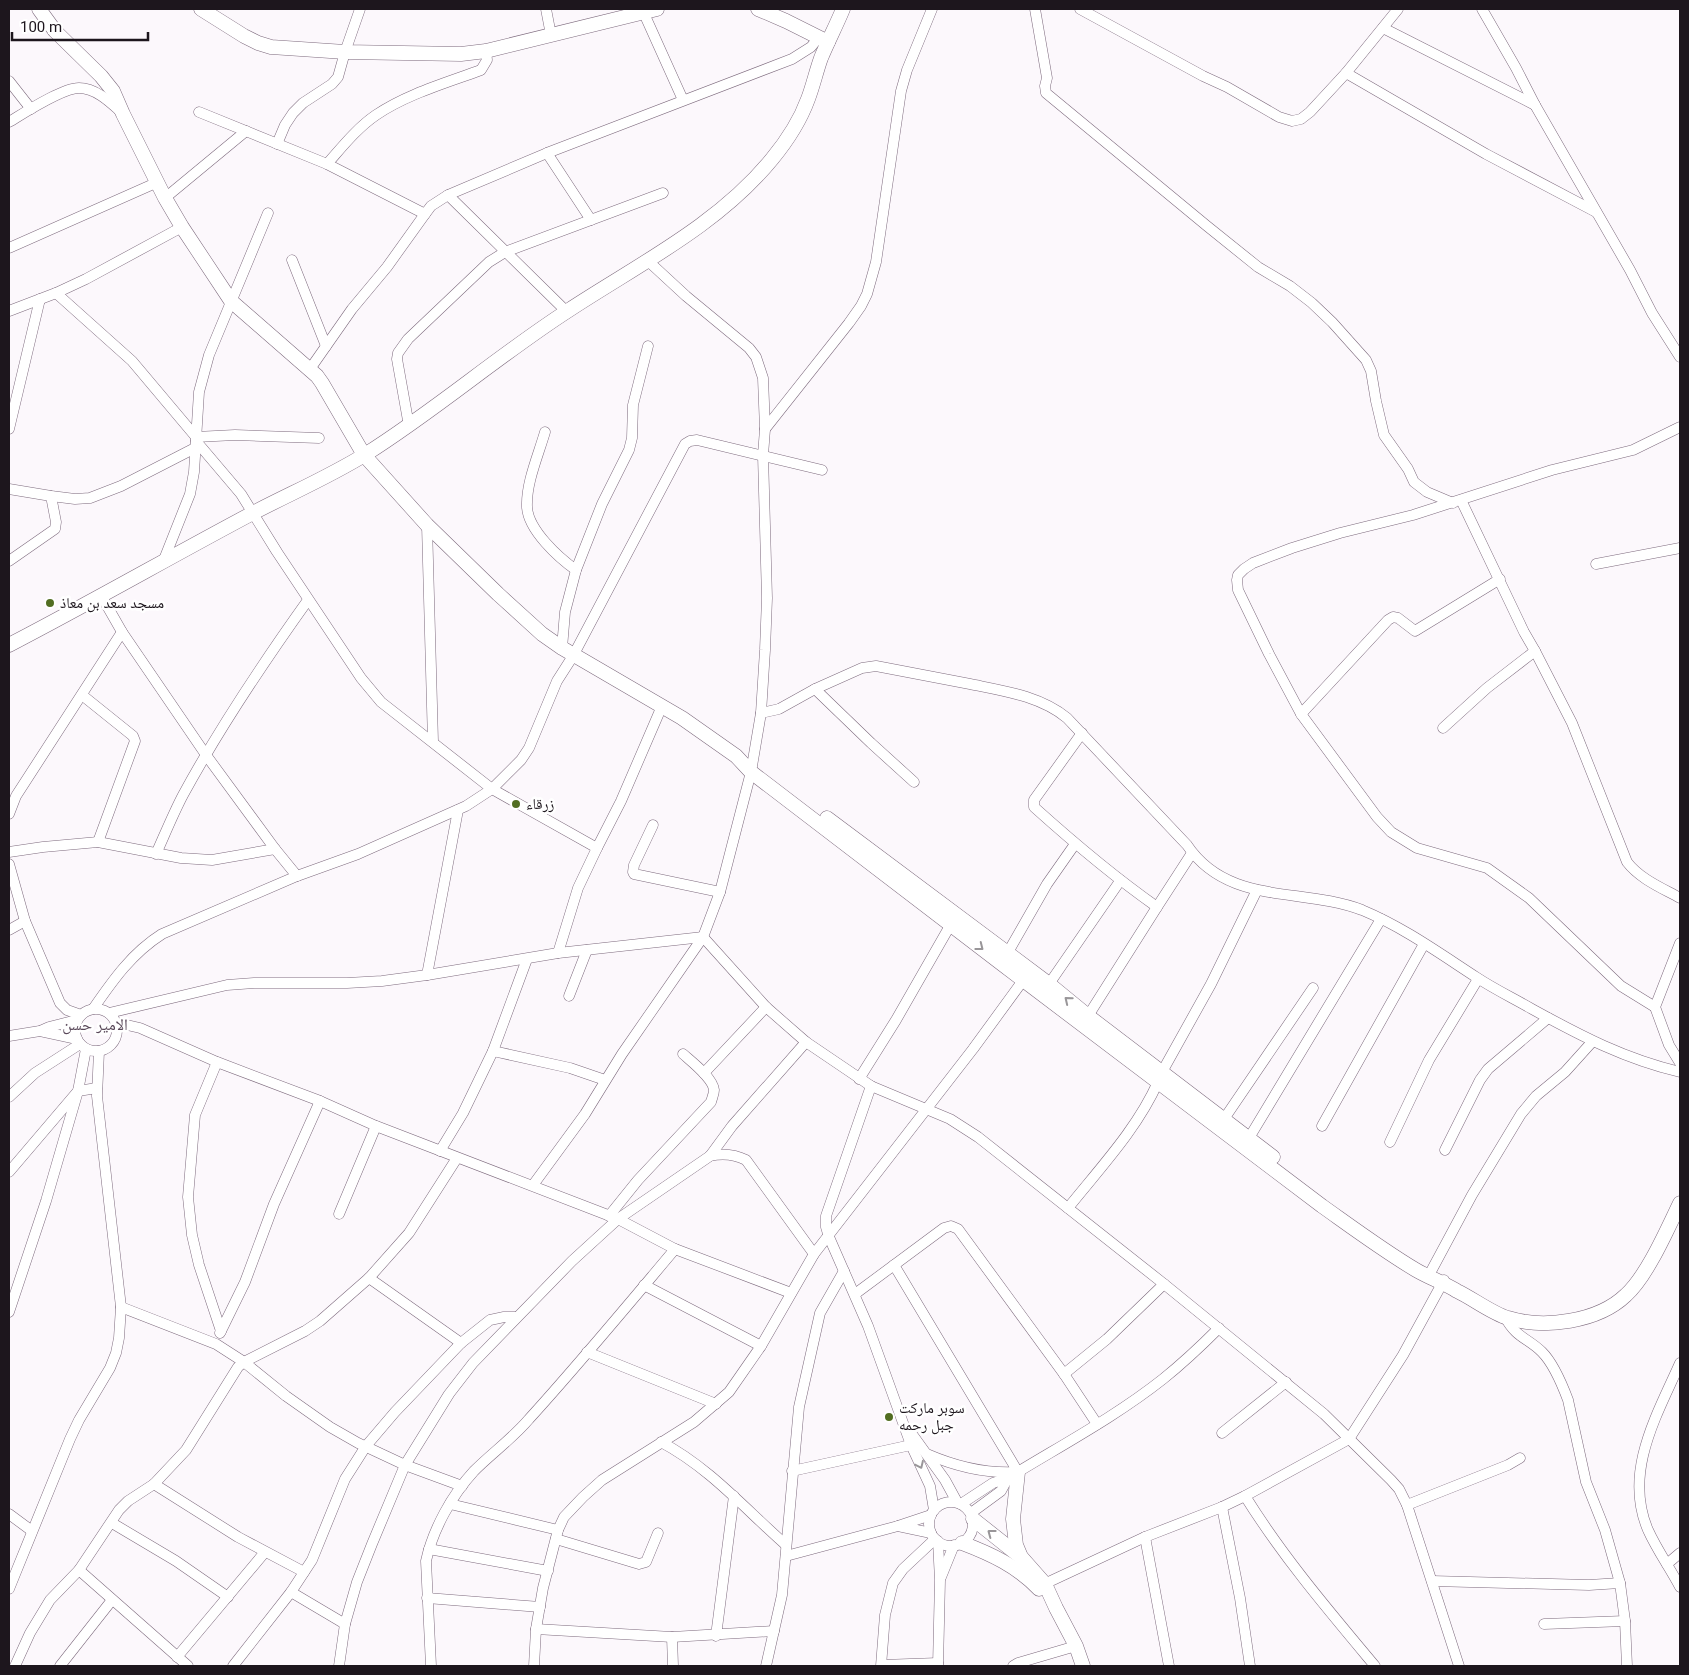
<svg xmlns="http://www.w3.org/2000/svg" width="1689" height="1675" viewBox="0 0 1689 1675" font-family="Roboto,'Noto Naskh Arabic',sans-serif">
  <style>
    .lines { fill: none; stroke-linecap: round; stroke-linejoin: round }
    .street-casing { stroke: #7e6b7e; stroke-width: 11 }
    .secondary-casing { stroke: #7e6b7e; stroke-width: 15 }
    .street { stroke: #fff; stroke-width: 10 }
    .secondary { stroke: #fff; stroke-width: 14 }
    .oneway { stroke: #999699 }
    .poi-dot { fill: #526e22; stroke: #fff; stroke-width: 2 }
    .labels { text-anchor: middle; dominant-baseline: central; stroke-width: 5; stroke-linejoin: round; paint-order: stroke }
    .poi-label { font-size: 15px; fill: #1d161d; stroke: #fff; text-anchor: start }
    .neighbourhood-label { font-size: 16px; fill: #594859; stroke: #fff }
  </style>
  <rect width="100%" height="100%" fill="#fcf8fc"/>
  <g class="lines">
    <g class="street-casing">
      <g id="street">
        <path d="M546 9 551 35"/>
        <path d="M642 9 683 100"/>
        <path d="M1035 9 1047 78 1045 86 1046 93 1207 226 1258 267 1290 286 1312 303 1332 322 1366 360 1371 371 1376 401 1384 435 1408 469 1414 482 1427 492 1453 503"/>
        <path d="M1080 9 1203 76 1227 87 1279 117 1292 121 1301 119 1310 112 1346 73 1398 9"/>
        <path d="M1482 9 1516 68 1535 105 1630 270 1652 313 1680 357"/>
        <path d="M1383 28 1535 105"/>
        <path d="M1346 73 1486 154 1596 212"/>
        <path d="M9 81 31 109"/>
        <path d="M199 112 327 164 425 214"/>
        <path d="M9 122C24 113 62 88 79 88 95 88 109 101 120 111"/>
        <path d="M277 144 285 125 293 113 303 103 332 84 338 77 345 52 360 9"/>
        <path d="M547 153 591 220"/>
        <path d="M327 164C342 147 357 128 376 115 407 94 446 83 481 70L487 60 486 51"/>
        <path d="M448 195 566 311"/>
        <path d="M165 198 246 131"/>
        <path d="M9 248 158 182"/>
        <path d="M292 260 326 346"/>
        <path d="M56 293 132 361 196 437 235 435 319 438"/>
        <path d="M9 311 56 293 86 279 182 227"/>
        <path d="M310 369 352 309 387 267 425 214 431 206 448 195 547 153 792 59 811 47 819 37"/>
        <path d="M409 426 397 359 398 353 408 339 489 262 505 252 663 193"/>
        <path d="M9 429 40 299"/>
        <path d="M765 429 849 323 861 306 867 294 876 262 901 91 907 70 932 9"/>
        <path d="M545 432C538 456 526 483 527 507 528 530 559 558 576 570"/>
        <path d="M196 441 241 494 277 552 361 678 381 702 492 789 597 848 578 888 558 953"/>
        <path d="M9 489 51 496 75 499 90 498 121 486 195 448"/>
        <path d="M427 525 433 742"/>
        <path d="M9 561 55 529 56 522 51 496"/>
        <path d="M163 562 190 494 194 472 199 392 209 355 268 213"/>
        <path d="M1596 564 1680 548"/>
        <path d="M102 597 122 632 206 755 275 849 297 876"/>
        <path d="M562 648 565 612 576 570 602 504 629 450 632 438 633 405 648 346"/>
        <path d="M1535 651 1572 723 1627 862C1640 879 1662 888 1680 898"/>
        <path d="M815 689 871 743 914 782"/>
        <path d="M82 695 133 736 135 741 98 842"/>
        <path d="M761 713 779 709 815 689 862 668 876 666C907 672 939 678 970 684 1004 691 1040 696 1067 718L1187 845C1228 906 1302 887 1362 910 1403 927 1439 953 1476 977 1494 989 1513 998 1532 1009 1581 1036 1625 1059 1680 1072"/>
        <path d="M1301 714 1388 620 1393 617 1398 618 1415 631 1500 579"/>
        <path d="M1443 728 1487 688 1535 651 1524 632 1461 500"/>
        <path d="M1082 733 1034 800V807C1074 843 1113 876 1157 907L1088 1016"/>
        <path d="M9 814 16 796 122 632"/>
        <path d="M653 825 634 865 633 872 634 874 720 892"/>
        <path d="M597 848 621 801 662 706"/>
        <path d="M9 852 43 847 98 842 181 858 212 860 275 849"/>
        <path d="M156 854C165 834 173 814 183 795 220 727 263 663 308 600"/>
        <path d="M9 864 25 921 60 1003 67 1010 81 1015"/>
        <path d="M1157 907 1192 853"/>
        <path d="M9 930 25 921"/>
        <path d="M703 937 766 1007 806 1042 871 1086 950 1119 978 1137 1164 1284 1324 1414 1391 1480 1399 1489 1407 1505 1459 1666"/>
        <path d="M1680 943 1655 1007 1669 1045 1680 1063"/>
        <path d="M1007 954 1047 884 1075 844"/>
        <path d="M427 975 458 810"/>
        <path d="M1049 984 1120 881"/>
        <path d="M569 996 587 950"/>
        <path d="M1655 1007 1621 986 1529 898 1487 868 1417 848 1391 832 1377 817 1301 714 1269 654 1238 590 1237 580 1238 575 1244 569 1253 563 1292 548 1340 533 1413 515 1552 470 1633 450 1680 427"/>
        <path d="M93 1009C113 980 132 953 162 934L297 876 358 854 466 806 492 789 521 760 529 748 557 681 573 656 685 444 690 441 697 440 822 470"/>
        <circle cx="96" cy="1030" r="21"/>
        <path d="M109 1013 227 985 254 983H347L382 981 427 975 558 953 703 937"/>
        <path d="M116 1028 127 1025 140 1028 217 1062 320 1101 376 1126 618 1219 675 1249 791 1293"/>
        <path d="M40 1031 77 1039"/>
        <path d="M9 1036 40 1031 49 1027 77 1020"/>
        <path d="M493 1051 570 1068 605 1080"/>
        <path d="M217 1062 195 1115 188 1197 192 1235 199 1265 221 1331"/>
        <path d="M1162 1072 1211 984 1257 890"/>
        <path d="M704 1073 766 1007"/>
        <path d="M859 1079 896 1020 951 924"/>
        <path d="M871 1086 826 1216V1227L829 1237 868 1326 911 1445 930 1486 934 1510"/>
        <path d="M9 1097 35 1073 80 1044"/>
        <path d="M1224 1119 1313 988"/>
        <path d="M1322 1126 1424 944"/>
        <path d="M1249 1138 1381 919"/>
        <path d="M1390 1142 1429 1060 1478 979"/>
        <path d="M1445 1150 1480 1080 1488 1069 1548 1018"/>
        <path d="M440 1151 463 1113 493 1051 527 959"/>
        <path d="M710 1156 732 1126 806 1042"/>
        <path d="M9 1172 78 1091 97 1088"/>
        <path d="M533 1185 585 1114 622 1054 703 937 720 892 751 772 761 713 765 650 767 598 763 455 765 429 763 378 756 357 749 348 686 296 647 260"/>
        <path d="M1068 1208C1100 1168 1137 1129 1158 1082"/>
        <path d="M339 1214 376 1126"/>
        <path d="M609 1216 638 1180 711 1102C712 1098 714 1094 714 1090 713 1078 692 1062 683 1054"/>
        <path d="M894 1265 1018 1472C986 1474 957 1467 927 1454"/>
        <path d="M1428 1277 1472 1195 1521 1114 1536 1096 1565 1072 1592 1042"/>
        <path d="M369 1278 461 1343"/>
        <path d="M644 1285 761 1346"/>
        <path d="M855 1294 944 1228 951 1226 958 1229 1064 1374 1097 1424"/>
        <path d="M121 1307 216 1344 244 1362 286 1396 330 1427 358 1443 405 1465 462 1486"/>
        <path d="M9 1312 46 1201 78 1091 86 1049"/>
        <path d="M1505 1317C1516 1338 1528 1338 1542 1352 1554 1364 1562 1384 1568 1400L1586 1482 1605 1530 1620 1583 1625 1621 1627 1666"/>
        <path d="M220 1333 245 1282 274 1204 320 1101"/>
        <path d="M587 1352 716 1404"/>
        <path d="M1680 1363C1657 1415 1623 1472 1648 1530 1657 1550 1670 1568 1680 1587"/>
        <path d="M1064 1374 1107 1339 1164 1284"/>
        <path d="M909 1430 945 1480 957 1502"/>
        <path d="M1222 1433 1286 1382"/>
        <path d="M661 1442C710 1468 745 1509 786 1545"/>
        <path d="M792 1471 911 1445"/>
        <path d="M154 1484 238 1537 304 1572"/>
        <circle cx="951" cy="1524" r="22"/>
        <path d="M450 1504 558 1530"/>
        <path d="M961 1504 993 1483 1008 1478C1060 1446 1115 1417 1163 1379 1183 1363 1201 1346 1219 1328"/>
        <path d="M1407 1505 1508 1465 1520 1458"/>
        <path d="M1222 1507 1240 1598 1250 1666"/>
        <path d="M971 1513 1001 1491 1008 1478"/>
        <path d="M9 1514 32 1531"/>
        <path d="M112 1523 176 1561 228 1597"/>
        <path d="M898 1526 931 1533"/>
        <path d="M1145 1537 1169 1666"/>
        <path d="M556 1539 639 1564 646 1562 658 1533"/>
        <path d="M938 1541 940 1580 938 1666"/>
        <path d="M429 1549 548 1571"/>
        <path d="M786 1556 898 1526 931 1515"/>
        <path d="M1667 1564 1680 1553"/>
        <path d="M79 1570 188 1666"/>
        <path d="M941 1577 954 1545"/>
        <path d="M1432 1581 1589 1585 1620 1583"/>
        <path d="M1040 1586 1145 1537 1222 1507 1245 1496"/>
        <path d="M9 1589 70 1439 79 1420 110 1368 116 1353 119 1338 121 1307 97 1096 99 1051"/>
        <path d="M291 1592 345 1624"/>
        <path d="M427 1598 540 1607"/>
        <path d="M1544 1624 1625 1621"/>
        <path d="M536 1629 672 1637 774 1631"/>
        <path d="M716 1636 734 1496"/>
        <path d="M672 1637 673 1666"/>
        <path d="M177 1657 265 1552"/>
        <path d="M882 1665 938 1663"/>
        <path d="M15 1666 30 1633 50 1600 79 1570 119 1510 128 1501 154 1484 186 1450 238 1367 244 1362 305 1331 320 1321 369 1278 409 1233 457 1158"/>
        <path d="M60 1666 112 1600"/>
        <path d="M233 1666 291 1592 312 1560 345 1479 366 1446 395 1412 461 1343 490 1320 504 1317H516"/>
        <path d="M339 1666 345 1624 357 1582 372 1544 405 1465 449 1394 473 1363 572 1261 618 1219 710 1156C723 1153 734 1154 746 1160L814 1254"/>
        <path d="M431 1666 426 1561C433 1529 452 1495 474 1471 492 1453 513 1438 529 1419 579 1364 627 1306 675 1249"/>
        <path d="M534 1666 536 1629 543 1588 558 1530 564 1517 583 1497 602 1480 694 1422 729 1392 761 1346 814 1254 973 1049 1027 975"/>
        <path d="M766 1666 782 1595 799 1407 820 1313 844 1271"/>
        <path d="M881 1666 885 1615 893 1583 903 1569 935 1539"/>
        <path d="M1013 1666 1018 1663 1076 1646"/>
        <path d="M1375 1666C1329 1611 1283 1557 1245 1496L1349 1439 1403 1355 1444 1280"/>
      </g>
    </g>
    <g class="secondary-casing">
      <g id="secondary">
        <path d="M39 9 55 31 101 76 113 91 123 114 165 198 182 227 231 301 317 376 322 383 364 455 427 525 498 594 542 634 562 648 682 718 736 756 751 772 1002 964 1322 1206C1353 1228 1384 1251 1416 1270 1430 1278 1444 1283 1457 1291 1472 1298 1493 1314 1508 1318 1544 1329 1598 1322 1626 1295 1647 1276 1667 1230 1680 1203"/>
        <path d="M201 9 244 36 258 43 271 47 345 52 461 54 486 51 657 9"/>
        <path d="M758 9 786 21 828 42"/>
        <path d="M9 645C90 603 170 557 251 514 289 494 329 477 366 454 436 410 499 355 569 310 639 264 718 225 772 159 786 142 800 121 808 99 813 86 816 72 821 58 828 41 836 26 843 9"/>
        <path d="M827 818 1049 984 1088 1016 1273 1157"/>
        <path d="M1018 1472 1013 1519 1016 1545 1021 1557"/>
        <path d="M973 1519 1022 1558 1045 1584 1056 1608 1076 1646 1083 1666"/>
        <path d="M962 1543C991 1554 1017 1566 1039 1589"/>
      </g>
    </g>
    <use href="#street" class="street"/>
    <use href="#secondary" class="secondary"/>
  </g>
  <defs><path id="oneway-chevron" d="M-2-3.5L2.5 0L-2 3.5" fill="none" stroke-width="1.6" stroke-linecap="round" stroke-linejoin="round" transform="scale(1.25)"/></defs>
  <g class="oneway">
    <use href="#oneway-chevron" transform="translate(980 947) rotate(38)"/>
    <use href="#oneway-chevron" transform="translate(1068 1000) rotate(-141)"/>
    <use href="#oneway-chevron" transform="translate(920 1465) rotate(65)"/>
    <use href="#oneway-chevron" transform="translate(991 1533) rotate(-143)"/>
  </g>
  <g class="poi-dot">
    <circle cx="50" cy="603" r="5"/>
    <circle cx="516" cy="804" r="5"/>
    <circle cx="889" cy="1417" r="5"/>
  </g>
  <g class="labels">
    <g class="poi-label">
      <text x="60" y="603">مسجد سعد بن معاذ</text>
      <text x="526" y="804">زرقاء</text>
      <text x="899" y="1408">سوبر ماركت<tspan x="899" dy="17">جبل رحمه</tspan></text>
    </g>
    <g class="neighbourhood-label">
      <text x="95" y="1024">الامير حسن</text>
    </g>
  </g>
  <rect width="1689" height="1675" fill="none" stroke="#1d161d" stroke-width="20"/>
  <path d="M12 32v8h136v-8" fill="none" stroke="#1d161d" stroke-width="2.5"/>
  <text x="20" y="32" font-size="15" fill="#1d161d" stroke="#ffffff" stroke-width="4" paint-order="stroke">100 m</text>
</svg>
